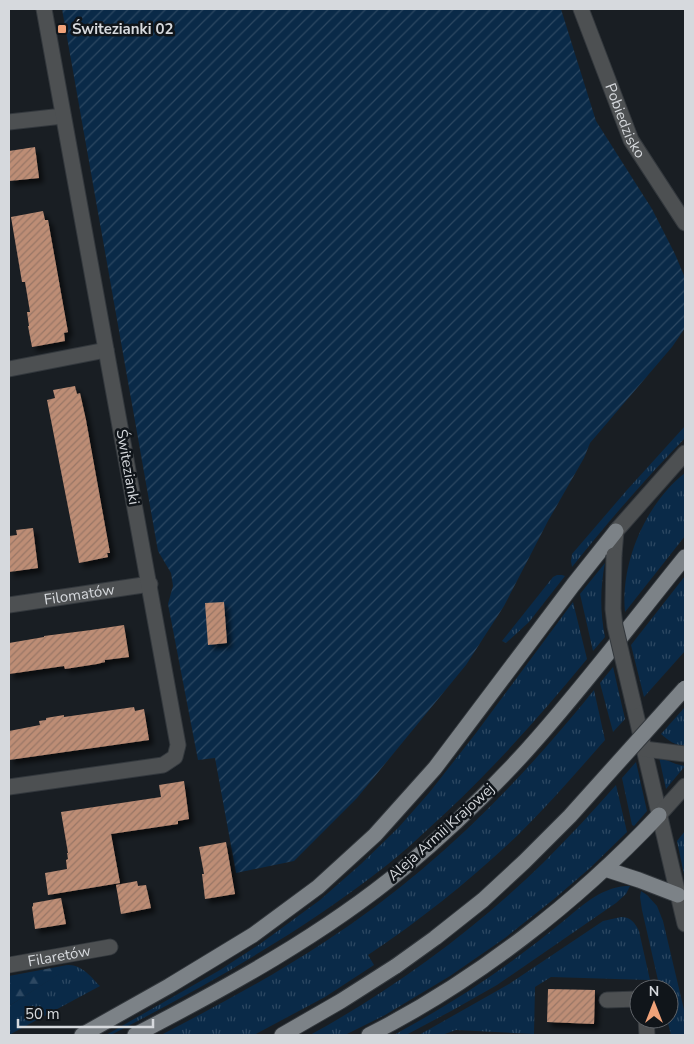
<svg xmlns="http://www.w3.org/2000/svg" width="694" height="1044" viewBox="0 0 694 1044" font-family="'Nunito Sans',sans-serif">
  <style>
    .grass { fill: url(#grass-tufts) }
    .forest { fill: url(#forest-firs) }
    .garden { fill: url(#garden-furrows) }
    .building { fill: url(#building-hatch); filter: url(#shadow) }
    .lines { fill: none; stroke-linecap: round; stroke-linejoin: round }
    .minor-casing { stroke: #33383d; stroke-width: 17 }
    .major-casing { stroke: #33383d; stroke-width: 17 }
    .minor { stroke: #4d5052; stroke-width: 15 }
    .major { stroke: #7c8287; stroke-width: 15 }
    .minor-bridge-casing { stroke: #33383d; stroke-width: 17; stroke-linecap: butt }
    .major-bridge-casing { stroke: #33383d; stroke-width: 17; stroke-linecap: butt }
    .minor-bridge { stroke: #4d5052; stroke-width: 15 }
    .major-bridge { stroke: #7c8287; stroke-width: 15 }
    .poi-dot { fill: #f0a279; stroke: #10151a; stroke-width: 2 }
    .labels { text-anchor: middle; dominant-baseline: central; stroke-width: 5; stroke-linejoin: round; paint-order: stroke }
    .poi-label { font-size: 15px; font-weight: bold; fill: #d6d9dd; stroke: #10151a; text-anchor: start }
    .street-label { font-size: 15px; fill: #d6d9dd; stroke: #10151a }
  </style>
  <defs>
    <pattern id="grass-tufts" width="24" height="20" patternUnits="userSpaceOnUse" patternTransform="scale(1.25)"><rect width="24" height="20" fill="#0a2a48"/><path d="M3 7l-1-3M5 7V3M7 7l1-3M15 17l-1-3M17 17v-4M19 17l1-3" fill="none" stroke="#2d4862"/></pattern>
    <pattern id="forest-firs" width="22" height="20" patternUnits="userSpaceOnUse" patternTransform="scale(1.25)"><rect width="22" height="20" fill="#0a2a48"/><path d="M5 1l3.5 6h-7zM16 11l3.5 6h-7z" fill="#2d4862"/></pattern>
    <pattern id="garden-furrows" width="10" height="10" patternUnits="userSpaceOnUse" patternTransform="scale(1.25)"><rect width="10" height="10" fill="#0a2a48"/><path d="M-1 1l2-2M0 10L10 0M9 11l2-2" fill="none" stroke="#2d4862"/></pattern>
    <pattern id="building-hatch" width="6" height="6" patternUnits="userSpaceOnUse" patternTransform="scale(1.25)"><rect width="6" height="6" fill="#bd8d75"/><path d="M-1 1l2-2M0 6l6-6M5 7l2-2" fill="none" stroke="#987666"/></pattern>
    <filter id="shadow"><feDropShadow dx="4.5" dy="4.5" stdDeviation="2.5" flood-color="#0009"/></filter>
  </defs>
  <rect width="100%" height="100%" fill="#191e23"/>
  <g class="grass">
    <path d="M685 426V438C645 479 608 522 572 567L571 561 572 554 627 490Z"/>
    <path d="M685 473V536L625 612C620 563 646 503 685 473Z"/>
    <path d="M605 563C600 588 600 612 605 637L593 651 580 594Z"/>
    <path d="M557 575H562L565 576 529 622 506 643 502 641 553 577Z"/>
    <path d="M685 576V651L644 697 631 645Z"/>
    <path d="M573 602 587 659C537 720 485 778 427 830 414 842 401 854 387 865 302 932 207 985 111 1035H106L220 970 260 944 320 900 361 864 398 828 429 793 476 733Z"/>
    <path d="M613 667 625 719 613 732 600 683Z"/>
    <path d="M594 690 605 740C577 772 550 803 520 833 473 878 422 919 368 955L374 965 325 997 254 1035H161C217 1006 273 976 326 941 430 873 516 787 594 690Z"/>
    <path d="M685 707V747C675 745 669 741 661 734Z"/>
    <path d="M659 757 676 764 685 766 666 789Z"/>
    <path d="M636 762 647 811 634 826 632 825 622 778Z"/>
    <path d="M616 785 627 832 590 868 554 899 505 938 450 976 385 1015 345 1035H310C394 989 474 930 544 862 569 837 593 811 616 785Z"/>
    <path d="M685 831V879L677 841Z"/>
    <path d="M626 886H630L626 894 616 903 497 985 453 1010 406 1035H394C436 1012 477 987 516 958 531 947 546 935 561 923 581 907 599 888 626 886Z"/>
    <path d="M641 891 647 895 657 906 663 921 685 1014V1035H671L667 1019H669V989H660L642 910 640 897Z"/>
    <path d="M621 917C631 917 635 923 639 931L652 989H649L648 980 551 977 535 987 534 1034 456 1030 442 1035H419L509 984 603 921Z"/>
    <path d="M67 965C82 964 91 977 100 986L9 1035V1006L68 968Z"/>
  </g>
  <path class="forest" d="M67 965 69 968 9 1006V976Z"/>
  <path class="garden" d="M62 9H561L596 121 652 209 675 254 685 278V328L672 347 590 443 584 458 548 521 504 606 466 665 357 798 294 861 236 873 215 758 198 760 168 604 173 586 171 573 158 551Z"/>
  <g class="building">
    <path d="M35 147 39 178 9 181V151Z"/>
    <path d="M43 211 45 220H48L68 332 64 333 65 341 32 347 28 326H29L27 312H30L25 282H22L11 217Z"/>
    <path d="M75 386 77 394 80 393 86 420 110 553H107L108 557 79 563 47 400 55 398 53 390Z"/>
    <path d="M33 528 38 568 9 572V536L17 535 16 530Z"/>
    <path d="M224 602 227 643 208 645 205 603Z"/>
    <path d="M124 625 129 657 105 660V662L97 664 65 669 64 666 9 674V643L44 637V636L91 630Z"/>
    <path d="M134 707 135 711 144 709 149 740 9 760V731L40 725 39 721 46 720V718L64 715V717Z"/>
    <path d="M184 781 189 819 178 821V824L111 834 120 883 48 895 45 873 67 869 66 860 68 859 67 853H68L61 812 161 797 159 785Z"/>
    <path d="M226 842 235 894 205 899 202 874H204L199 847Z"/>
    <path d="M137 881 138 886 146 885 151 908 121 914 116 885Z"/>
    <path d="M61 898 66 924 35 929 32 907 33 906V903Z"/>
    <path d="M548 989 595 990 594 1024 547 1022Z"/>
  </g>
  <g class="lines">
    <g class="minor-casing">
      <g id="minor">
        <path id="s1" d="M581 9 631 140 685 223"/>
        <path d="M9 122 63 116"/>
        <path d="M9 369 106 350"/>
        <path d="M614 555 616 531 685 453"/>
        <path id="s2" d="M9 605 150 584"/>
        <path d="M633 702 685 924"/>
        <path d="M644 749 685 754"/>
        <path d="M9 787 163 765 175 757 178 745 44 9"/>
        <path d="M659 815 685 786"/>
        <path id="s3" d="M9 965 110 947"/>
        <path d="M607 1000 639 999"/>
        <path d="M646 1019 647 1035"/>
      </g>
    </g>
    <g class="major-casing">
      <g id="major">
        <path d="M605 869 639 880 678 895"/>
        <path d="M82 1035 169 986 253 935 318 887 375 835 435 768 573 585 616 531"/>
        <path d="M135 1035C229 986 323 935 404 868 448 831 489 792 527 750 583 688 633 621 685 557"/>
        <path d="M282 1035 341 1001 396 966"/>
        <path d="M369 1035C476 981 577 902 659 815"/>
      </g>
    </g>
    <use href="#minor" class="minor"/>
    <use href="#major" class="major"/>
    <g class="minor-bridge-casing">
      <path id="minor-bridge" d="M614 555 613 609 615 626 633 702"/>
    </g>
    <g class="major-bridge-casing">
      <path id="major-bridge" d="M396 966 435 938 483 900 524 862 570 816 685 688"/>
    </g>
    <use href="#minor-bridge" class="minor-bridge"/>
    <use href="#major-bridge" class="major-bridge"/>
  </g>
  <rect class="poi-dot" x="57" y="24" width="10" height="10" rx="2.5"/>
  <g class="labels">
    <g class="poi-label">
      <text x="72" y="29">Świtezianki 02</text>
    </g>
    <g class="street-label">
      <text stroke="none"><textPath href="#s1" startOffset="120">Pobiedzisko</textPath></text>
      <text transform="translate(128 467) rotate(80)">Świtezianki</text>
      <text stroke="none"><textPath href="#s2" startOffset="71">Filomatów</textPath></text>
      <text transform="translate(441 832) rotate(-42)">Aleja Armii Krajowej</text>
      <text stroke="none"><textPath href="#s3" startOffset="51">Filaretów</textPath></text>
    </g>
  </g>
  <rect width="694" height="1044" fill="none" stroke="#d6d9dd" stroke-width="20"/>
  <g transform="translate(654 1004)"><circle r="24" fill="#10151a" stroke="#5f6368"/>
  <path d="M0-4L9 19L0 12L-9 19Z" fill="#f0a279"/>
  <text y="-8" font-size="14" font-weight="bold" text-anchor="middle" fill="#d6d9dd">N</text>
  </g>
  <path d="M18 1019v8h135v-8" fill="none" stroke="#d6d9dd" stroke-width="2.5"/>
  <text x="25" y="1019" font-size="15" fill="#d6d9dd" stroke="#10151a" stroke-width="4" paint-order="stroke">50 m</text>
</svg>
